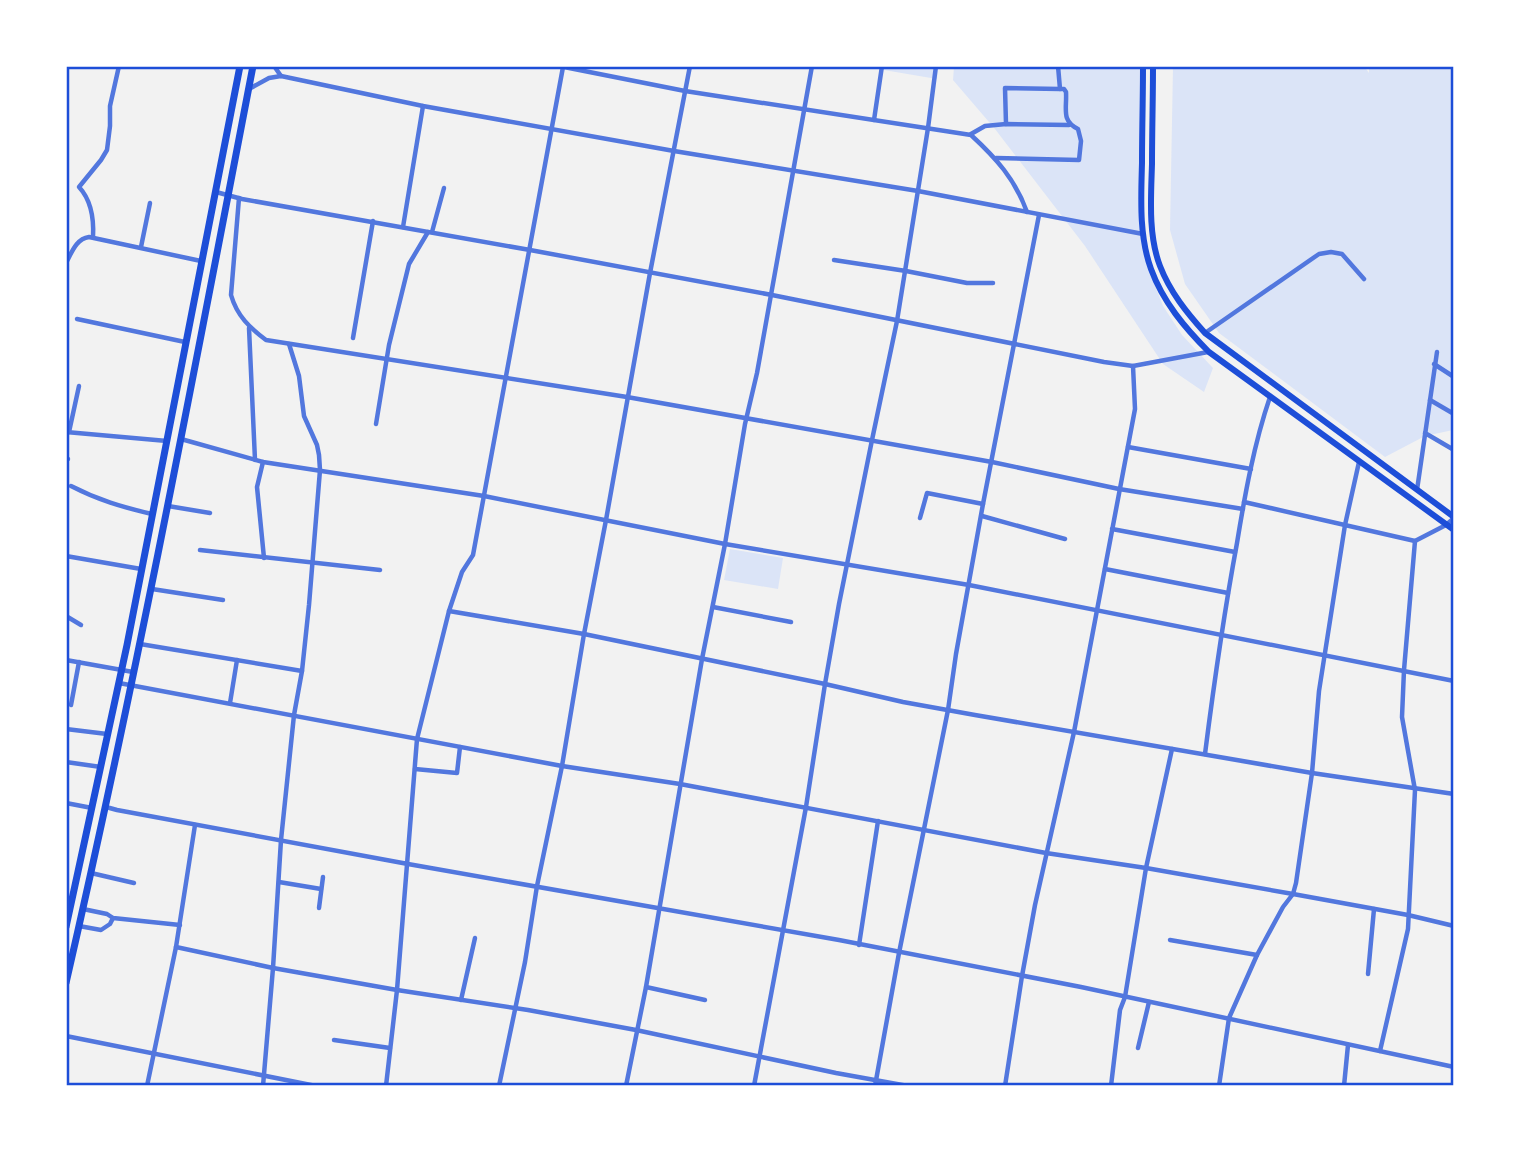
<svg xmlns="http://www.w3.org/2000/svg" width="1520" height="1152" viewBox="0 0 1520 1152" font-family="Arial,sans-serif">
  <style>
    .green { fill: #dbe4f7 }
    .lines { fill: none; stroke-linecap: round; stroke-linejoin: round }
    .minor { stroke: #5277de; stroke-width: 4.5 }
    .secondary { stroke: #1d4ed8; stroke-width: 6 }
    .primary { stroke: #1d4ed8; stroke-width: 7 }
    .neatline { fill: none; stroke: #1d4ed8; stroke-width: 2.5 }
  </style>
  <rect width="100%" height="100%" fill="#f2f2f2"/>
  <g class="green">
    <path d="M1364 66 1369 73V67H1453V430L1425 436 1385 457 1219 333 1185 284 1170 230 1173 67Z"/>
    <path d="M866 67H938L937 79Z"/>
    <path d="M954 67H1140L1141 230 1149 270 1163 306 1182 335 1213 368 1204 392 1163 364 1085 246 995 129 953 80Z"/>
    <path d="M730 549 783 558 778 589 724 580Z"/>
  </g>
  <g class="lines">
    <g class="minor">
      <path d="M274 66 281 76"/>
      <path d="M559 66 685 91 971 135C996 158 1015 179 1027 212"/>
      <path d="M249 89 269 78 281 76 423 106 674 151 918 191 1143 234"/>
      <path d="M874 120 882 66"/>
      <path d="M1006 124 1005 88 1060 89"/>
      <path d="M971 134 985 126 1006 124 1069 125"/>
      <path d="M996 158 1079 160 1081 141 1078 129C1061 121 1067 109 1066 92L1064 89H1060L1058 66"/>
      <path d="M216 192 242 199 530 250 772 295 1104 362 1133 366 1208 352"/>
      <path d="M239 198 231 295C237 316 250 328 266 340L627 397 992 462 1119 489 1243 509"/>
      <path d="M403 227 423 106"/>
      <path d="M432 232 444 188"/>
      <path d="M93 237C94 219 92 201 79 187L101 160 107 150 110 126V106L119 66"/>
      <path d="M141 247 150 203"/>
      <path d="M834 260 906 271 967 283H993"/>
      <path d="M66 263C72 252 76 239 89 237L201 261"/>
      <path d="M77 319 185 342"/>
      <path d="M249 328 255 460"/>
      <path d="M1205 333 1319 254 1331 252 1342 254 1364 279"/>
      <path d="M353 338 373 221"/>
      <path d="M1434 364 1454 377"/>
      <path d="M1430 400 1454 414"/>
      <path d="M376 424 389 345 409 264 428 232"/>
      <path d="M66 432 167 441"/>
      <path d="M69 432 79 386"/>
      <path d="M1425 433 1454 450"/>
      <path d="M181 439 263 462 484 496 725 544 969 585 1454 681"/>
      <path d="M1128 447 1251 469"/>
      <path d="M66 459H68"/>
      <path d="M263 462 257 487 264 558"/>
      <path d="M71 486C98 500 122 507 152 514"/>
      <path d="M1417 490 1437 352"/>
      <path d="M1244 502 1415 541 1446 525 1454 518"/>
      <path d="M168 506 210 513"/>
      <path d="M982 516 1065 539"/>
      <path d="M920 518 927 493 983 504"/>
      <path d="M1112 529 1235 552"/>
      <path d="M200 550 380 570"/>
      <path d="M66 556 141 569"/>
      <path d="M1105 569 1228 593"/>
      <path d="M152 589 223 600"/>
      <path d="M713 607 791 622"/>
      <path d="M449 611 584 634 825 684 903 702 975 715 1312 773 1454 794"/>
      <path d="M66 616 81 625"/>
      <path d="M140 644 302 671"/>
      <path d="M66 660 133 672"/>
      <path d="M119 683 562 766 680 784 1046 853 1146 868 1293 894 1408 915 1454 926"/>
      <path d="M230 703 237 660"/>
      <path d="M71 705 79 662"/>
      <path d="M66 729 107 734"/>
      <path d="M1205 754C1214 683 1224 613 1237 543 1245 494 1254 444 1270 397"/>
      <path d="M66 762 101 767"/>
      <path d="M415 769 457 773 460 747"/>
      <path d="M66 803 92 808"/>
      <path d="M106 807 117 810 408 864 839 940 1081 987 1454 1067"/>
      <path d="M91 873 134 883"/>
      <path d="M279 882 321 889"/>
      <path d="M319 908 323 877"/>
      <path d="M83 909 107 914 113 918 180 925"/>
      <path d="M79 926 101 930 110 924 113 918"/>
      <path d="M1170 940 1257 955"/>
      <path d="M859 945 878 821"/>
      <path d="M176 947 273 968 397 990 528 1010 636 1030 836 1073 908 1086"/>
      <path d="M1368 974 1374 909"/>
      <path d="M646 987 705 1000"/>
      <path d="M461 1000 475 938"/>
      <path d="M66 1036 316 1086"/>
      <path d="M334 1040 390 1048"/>
      <path d="M1138 1048 1149 1002"/>
      <path d="M1380 1051 1408 929 1415 790 1402 717 1404 670 1415 541"/>
      <path d="M147 1086 176 947 195 825"/>
      <path d="M263 1086 273 968 281 840 294 715 302 671 309 605 320 470 319 455 317 445 304 416 299 376 289 344"/>
      <path d="M386 1086 397 990 417 739 449 611 462 572 473 555 563 67"/>
      <path d="M499 1086 525 962 537 886 562 766 584 634 606 520 650 273 690 66"/>
      <path d="M626 1086 646 987 702 659 725 544 745 424 757 373 812 66"/>
      <path d="M754 1086 806 807 825 684 839 604 872 440 897 321 928 128 936 66"/>
      <path d="M875 1086 899 953 948 710 956 654 983 504 1039 215"/>
      <path d="M1005 1086 1022 976 1035 905 1074 732 1135 409 1133 366"/>
      <path d="M1111 1086 1120 1010 1125 997 1146 868 1172 749"/>
      <path d="M1219 1086 1229 1018 1257 955 1283 907 1293 894 1296 883 1312 773 1319 691 1345 525 1359 462"/>
      <path d="M1344 1086 1348 1045"/>
    </g>
    <g class="secondary">
      <path d="M1143 66C1143 99 1142 131 1142 163 1141 199 1139 236 1151 269 1163 302 1185 328 1209 352L1454 530"/>
      <path d="M1153 66C1153 99 1152 132 1152 164 1151 197 1148 235 1160 266 1170 292 1187 313 1205 333L1454 517"/>
    </g>
    <g class="primary">
      <path d="M66 927 127 645 240 66"/>
      <path d="M66 983C136 679 194 373 253 66"/>
    </g>
  </g>
  <rect width="1520" height="1152" fill="none" stroke="#ffffff" stroke-width="136"/>
  <rect x="68" y="68" width="1384" height="1016" class="neatline"/>
</svg>
